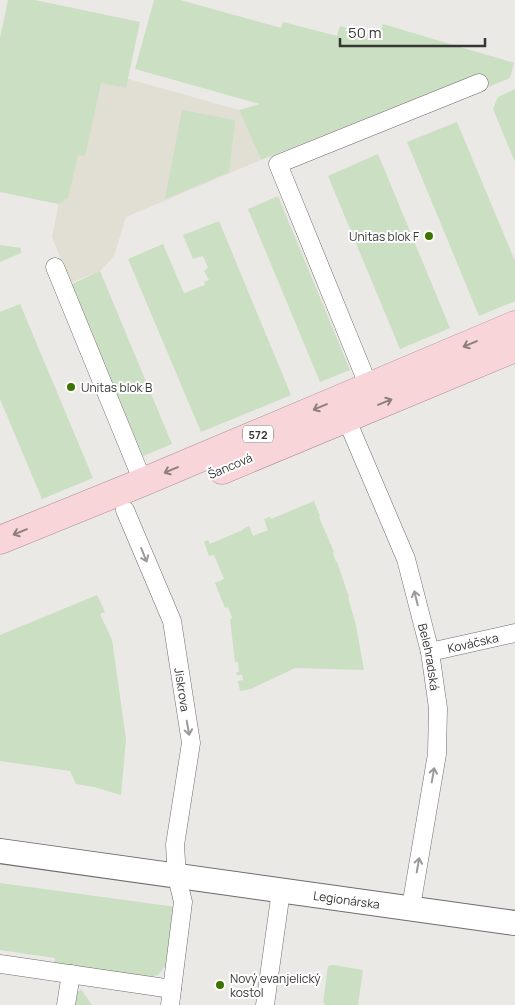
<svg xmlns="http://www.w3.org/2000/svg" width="515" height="1005" viewBox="0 0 515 1005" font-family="Manrope,sans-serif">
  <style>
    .built { fill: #e1ded4 }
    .green { fill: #cbdfc2 }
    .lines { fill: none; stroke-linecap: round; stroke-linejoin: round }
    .minor-casing { stroke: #6d6c69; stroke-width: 19 }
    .secondary-casing { stroke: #6d6c69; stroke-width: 26 }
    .primary-casing { stroke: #b18b8f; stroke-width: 29 }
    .minor { stroke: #fff; stroke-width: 18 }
    .secondary { stroke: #fff; stroke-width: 24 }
    .primary { stroke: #f8d5d9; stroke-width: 28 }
    .oneway { stroke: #8d7e7f }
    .oneway2 { stroke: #9a9a9a }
    .poi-dot { fill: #3d7300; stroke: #fff; stroke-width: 2 }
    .labels { text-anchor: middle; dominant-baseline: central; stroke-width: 4; stroke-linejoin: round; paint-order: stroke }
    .shield { fill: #fff; stroke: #727272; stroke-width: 1 }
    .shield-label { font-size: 11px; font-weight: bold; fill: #363635 }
    .poi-label { font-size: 12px; fill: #363635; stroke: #fff; text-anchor: start }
    .street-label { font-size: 12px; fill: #363635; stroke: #fff }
  </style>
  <rect width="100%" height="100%" fill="#eae9e6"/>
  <path class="built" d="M86 67 239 110 261 160 126 217 114 256 100 271 70 283 52 237Z"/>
  <g class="green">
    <path d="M8 0H35L140 22 126 88 101 83 85 156 78 155 68 198 58 204 0 192V38Z"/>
    <path d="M154 0H180L281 28 283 22 337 36 340 26 378 37 383 24 514 63 510 78 484 89 480 80 447 86 261 160 239 110 260 104 135 69Z"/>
    <path d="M515 89V162L493 109 498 97Z"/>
    <path d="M182 110 235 120 229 172 165 199Z"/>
    <path d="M457 122 515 261V301L479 316 407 142Z"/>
    <path d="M378 154 450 328 400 349 328 176Z"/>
    <path d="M278 196 350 370 320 382 248 209Z"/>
    <path d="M219 221 291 395 201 432 128 259 163 244 184 293 205 285 204 282 209 280 204 271 208 268 203 256 193 259 183 235Z"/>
    <path d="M0 245 21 248V253L0 262Z"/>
    <path d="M100 271 172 444 143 456 70 285Z"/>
    <path d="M20 304 93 478 42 499 0 399V312Z"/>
    <path d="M314 501 320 516 319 517 334 552 333 553 336 562H337L349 597H348L356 625 364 670 295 668 251 689 240 691 238 681 243 680 242 675H237L236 672H239L238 662H235L230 619 232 618 228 607 225 608 215 583 224 579 214 555 209 556 204 542 208 540 210 544 243 530V529L249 526 253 536 268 530 264 519 270 517 271 519Z"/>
    <path d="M97 595 105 612 100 614 112 640 126 739 121 795 94 787 76 784 70 771 0 761V635Z"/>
    <path d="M0 883 176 907 168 963 158 975 144 978 54 964 55 958 0 950Z"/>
    <path d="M333 965 363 970 358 1005H325V1003H323L328 966Z"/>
    <path d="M81 989 92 1005H72L76 994Z"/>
  </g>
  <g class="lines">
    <g class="minor-casing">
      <g id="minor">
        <path d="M55 267 143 482"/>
        <path d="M369 387 278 164 479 83"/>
        <path id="s1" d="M346 418 406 559 430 652 438 708 437 754 411 907"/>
        <path id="s2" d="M125 510 172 621 191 743 175 845 177 877 183 902 170 1005"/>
        <path id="s3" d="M430 652 515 633"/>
        <path d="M0 964 172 989"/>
        <path d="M66 1005 71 974"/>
        <path d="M265 1005 281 891"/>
      </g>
    </g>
    <g class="secondary-casing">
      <g id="secondary">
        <path id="s4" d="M0 851 515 923"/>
      </g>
    </g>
    <g class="primary-casing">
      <g id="primary">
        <path d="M222 470 515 348"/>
        <path d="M0 540 143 482 515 325"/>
      </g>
    </g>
    <use href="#minor" class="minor"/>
    <use href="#secondary" class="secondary"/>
    <use href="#primary" class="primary"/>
  </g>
  <defs><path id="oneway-shaft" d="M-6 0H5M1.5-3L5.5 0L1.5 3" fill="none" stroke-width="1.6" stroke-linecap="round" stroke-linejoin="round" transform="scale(1.25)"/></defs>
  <g class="oneway">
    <use href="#oneway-shaft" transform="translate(470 344) rotate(157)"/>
    <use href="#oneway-shaft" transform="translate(385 402) rotate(-22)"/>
    <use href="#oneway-shaft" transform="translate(320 407) rotate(157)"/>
    <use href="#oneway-shaft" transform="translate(171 470) rotate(157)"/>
    <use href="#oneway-shaft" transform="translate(20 532) rotate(158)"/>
  </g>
  <g class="oneway2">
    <use href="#oneway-shaft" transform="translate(144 555) rotate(68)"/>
    <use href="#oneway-shaft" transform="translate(416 598) rotate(-104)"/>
    <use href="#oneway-shaft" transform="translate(188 728) rotate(80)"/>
    <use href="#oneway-shaft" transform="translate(433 775) rotate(-80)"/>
    <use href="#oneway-shaft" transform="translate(418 865) rotate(-80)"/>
  </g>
  <g class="poi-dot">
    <circle cx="429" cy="236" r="5"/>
    <circle cx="71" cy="387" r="5"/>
    <circle cx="220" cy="985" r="5"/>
  </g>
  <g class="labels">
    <rect class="shield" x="243" y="425.5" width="30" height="17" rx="4"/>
    <g class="shield-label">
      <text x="258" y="434">572</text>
    </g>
    <g class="poi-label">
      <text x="419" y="236" text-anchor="end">Unitas blok F</text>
      <text x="81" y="387">Unitas blok B</text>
      <text x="230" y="978">Nový evanjelický<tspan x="230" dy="14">kostol</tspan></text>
    </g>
    <g class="street-label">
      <text transform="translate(230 466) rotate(-23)">Šancová</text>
      <text stroke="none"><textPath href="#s3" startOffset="44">Kováčska</textPath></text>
      <text stroke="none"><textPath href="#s1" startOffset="254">Belehradská</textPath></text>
      <text stroke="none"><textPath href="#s2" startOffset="190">Jiskrova</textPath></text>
      <text stroke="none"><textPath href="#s4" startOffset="350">Legionárska</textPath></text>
    </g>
  </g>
  <path d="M340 38v8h145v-8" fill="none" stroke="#363635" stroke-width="2.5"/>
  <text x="348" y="38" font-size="15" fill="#363635" stroke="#ffffff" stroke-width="4" paint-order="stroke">50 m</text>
</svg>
